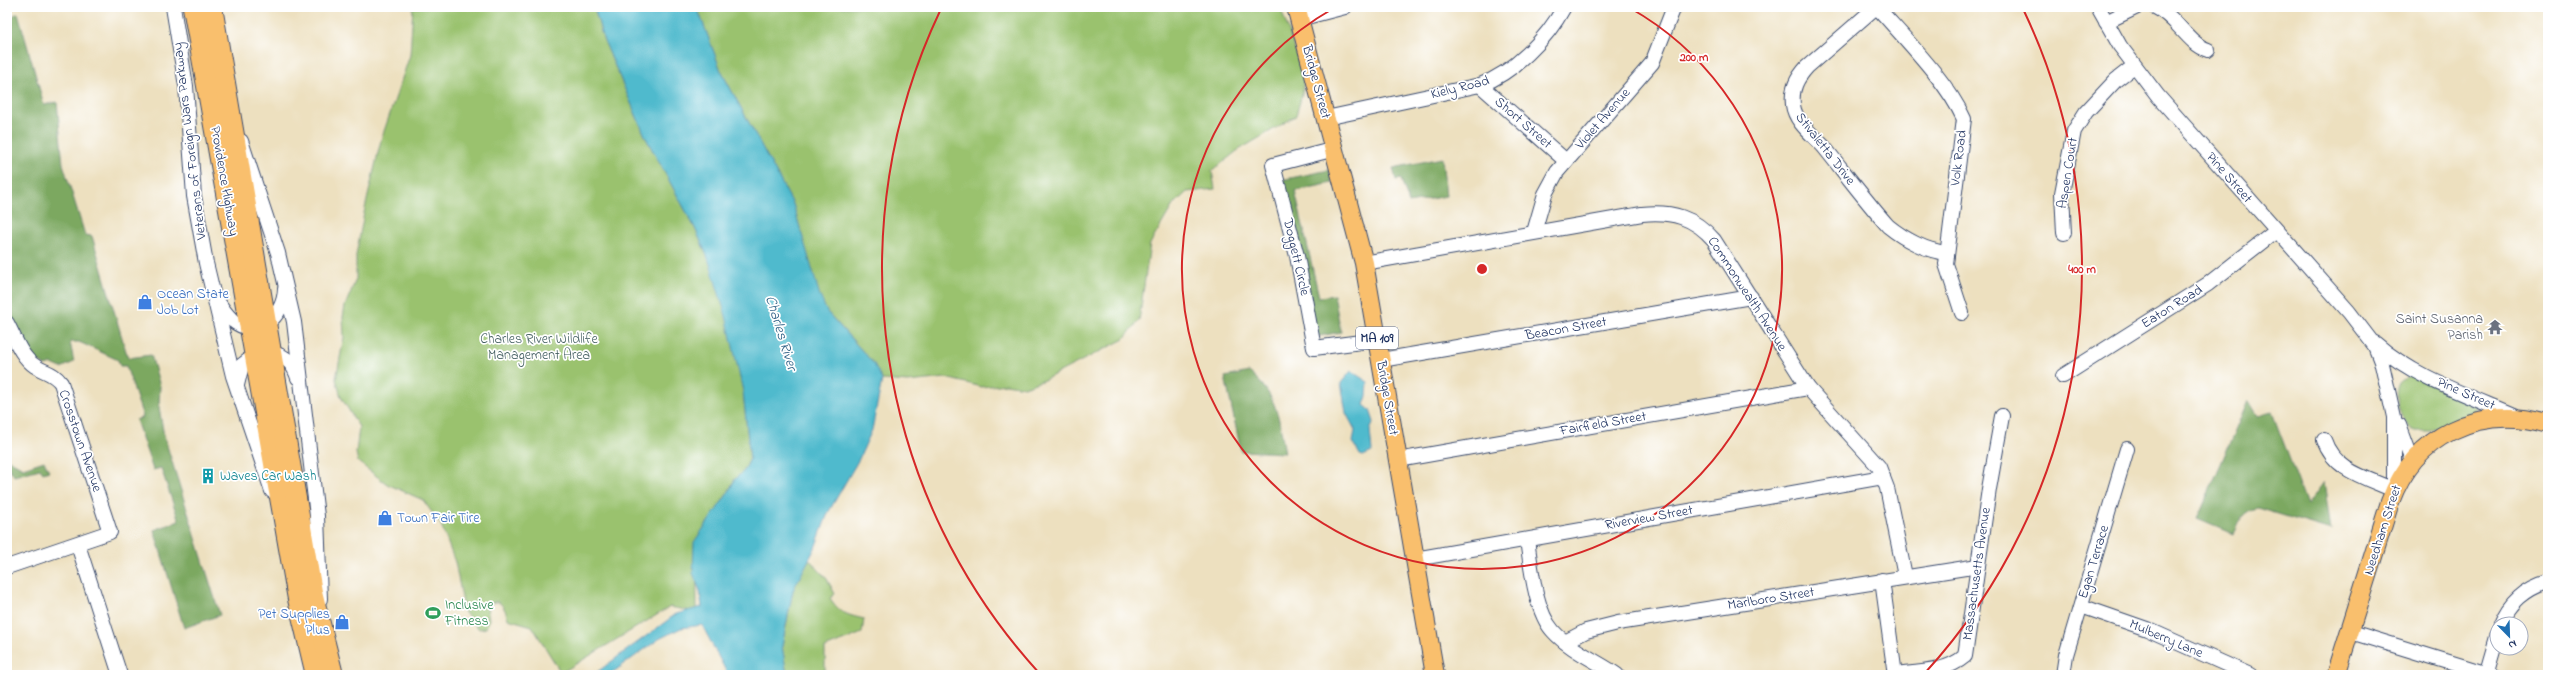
<svg xmlns="http://www.w3.org/2000/svg" width="2555" height="682" viewBox="0 0 2555 682" font-family="'Indie Flower',sans-serif">
  <style>
    .green { fill: #9ac26e; stroke: #5a7866 }
    .forest { fill: #7ba861; stroke: #4b6c60 }
    .water { fill: #50bacd; stroke: #367496 }
    .lines { fill: none; stroke-linecap: round; stroke-linejoin: round }
    .minor-casing { stroke: #3a4a6d; stroke-width: 16 }
    .major-casing { stroke: #3a4a6d; stroke-width: 20 }
    .highway-casing { stroke: #3a4a6d; stroke-width: 22 }
    .minor { stroke: #fff; stroke-width: 14 }
    .major { stroke: #f9bf6d; stroke-width: 18 }
    .highway { stroke: #f9bf6d; stroke-width: 20 }
    .ring { fill: none; stroke: #d62828; stroke-width: 2 }
    .labels { text-anchor: middle; dominant-baseline: central; stroke-width: 3.5; stroke-linejoin: round; paint-order: stroke }
    .shield { fill: #fff; stroke: #5f6d8e; stroke-width: 1 }
    .shield-label { font-size: 13px; font-weight: bold; fill: #1b2f5e }
    .street-label { font-size: 14px; fill: #1b2f5e; stroke: #fff }
    .shop-label { font-size: 14px; fill: #366cbe; stroke: #fff; text-anchor: start }
    .worship-label { font-size: 14px; fill: #5b616d; stroke: #fff; text-anchor: end }
    .park-label { font-size: 14px; fill: #476264; stroke: #fff }
    .culture-label { font-size: 14px; fill: #0d838f; stroke: #fff; text-anchor: start }
    .leisure-label { font-size: 14px; fill: #27864d; stroke: #fff; text-anchor: start }
    .water-label { font-size: 15px; font-style: italic; fill: #2e6085; stroke: #fff }
    .centre { fill: #d62828; stroke: #fff; stroke-width: 2 }
    .ring-label { font-size: 12px; text-anchor: middle; font-weight: bold; fill: #d62828; stroke: #fff; stroke-width: 3.5; stroke-linejoin: round; paint-order: stroke }
  </style>
  <rect width="100%" height="100%" fill="#fff"/>
  <filter id="ink" filterUnits="userSpaceOnUse"><feTurbulence type="fractalNoise" baseFrequency=".025" numOctaves="2"/><feDisplacementMap in="SourceGraphic" scale="8" xChannelSelector="R" yChannelSelector="G"/><feConvolveMatrix kernelMatrix="1 2 1 2 8 2 1 2 1" color-interpolation-filters="sRGB"/></filter>
  <filter id="wash" filterUnits="userSpaceOnUse"><feTurbulence type="fractalNoise" baseFrequency=".012" numOctaves="4" result="noise"/><feDisplacementMap in="SourceGraphic" scale="16" xChannelSelector="R" yChannelSelector="G"/><feGaussianBlur stdDeviation="0.9" result="paint"/><feColorMatrix in="noise" values="0 0 0 0 0 0 0 0 0 0 0 0 0 0 0 0 0 1.4 0 .05"/><feComposite in="paint" operator="in"/></filter>
  <g filter="url(#wash)">
    <rect width="100%" height="100%" fill="#ede0bf"/>
    <g class="green">
      <path d="M413 7H594L603 38 646 138 695 228 708 258 727 309 743 391 750 459 744 471 735 479 728 493 696 540 697 608 690 611 670 607 561 673 532 626 508 619C505 608 499 594 487 607L489 620 486 628 479 629 465 613 455 562 441 525 423 500 387 484 358 462 356 453 359 427 341 397 336 379 344 337 343 317 345 306 356 279V255L364 213 381 140 410 55Z"/>
      <path d="M697 7H1280C1286 23 1304 71 1303 85 1303 96 1298 106 1296 116L1237 151 1212 171 1215 189 1187 192 1173 205 1150 244 1139 321 1124 339 1044 380 1024 387 1006 384 982 387 946 378 908 382 882 380 874 364 822 306 793 204 721 71Z"/>
      <path d="M2411 374 2477 407 2475 412 2428 431H2413C2400 423 2393 396 2400 383Z"/>
      <path d="M809 559 827 579 835 594 830 598C840 614 848 615 864 619L862 633 825 648V674L787 675 782 646 793 590Z"/>
    </g>
    <g class="forest">
      <path d="M18 13 44 105 57 102 63 164 85 235 92 236 128 358 151 355 160 386 159 407 164 436 220 615 184 628 154 530 179 521 161 468 153 470 136 420 143 417 126 366H120L118 360 79 342H70L74 362 61 368 52 364 45 366C26 355 17 330 7 312V19Z"/>
      <path d="M1442 158 1446 196 1409 203 1401 179 1396 180 1393 168Z"/>
      <path d="M1329 170 1332 183 1295 191 1319 297 1334 295 1341 332 1315 337 1281 180Z"/>
      <path d="M1249 372C1278 395 1279 419 1285 453L1241 451 1225 377Z"/>
      <path d="M2248 401 2257 416 2272 412 2307 505 2324 482 2331 530 2258 508C2242 511 2240 520 2233 534L2197 519Z"/>
      <path d="M7 459 23 468 44 461 49 471 43 473 40 469 14 476 7 465Z"/>
    </g>
    <g class="water">
      <path d="M594 7H697L721 71 793 204 820 296 827 312 874 364 882 380 872 430 859 459 828 513 815 548 793 590 782 646 787 675H728L702 625 681 628 659 639 609 675H593L676 614 702 607 700 591 693 573 694 542 728 493 735 479 744 471 750 459 743 391 726 316 708 258 695 228 646 138 603 38Z"/>
      <path d="M1351 371 1368 382 1367 396 1364 405 1370 410 1374 422 1370 430 1372 452 1363 456 1360 455 1353 442 1355 430 1346 413 1341 383Z"/>
    </g>
  </g>
  <g filter="url(#ink)">
    <g class="lines">
      <g class="minor-casing">
        <g id="minor">
          <path d="M173 7 186 86 194 196 206 263 233 376 272 491"/>
          <path d="M1876 7 1807 67C1797 78 1791 89 1793 105 1795 122 1813 135 1824 147 1845 173 1865 200 1888 226 1904 239 1926 251 1947 253"/>
          <path d="M1877 7C1905 39 1947 81 1964 119L1946 264 1962 313"/>
          <path d="M2098 7 2120 46 2158 96 2349 312 2375 346 2382 364 2394 417V490C2367 478 2334 471 2324 440"/>
          <path d="M2155 7C2177 17 2188 44 2208 50"/>
          <path d="M1299 19 1345 7"/>
          <path d="M2106 22 2137 7"/>
          <path d="M1480 85 1566 161"/>
          <path d="M1326 118 1480 85C1513 73 1547 39 1564 7"/>
          <path d="M241 141 278 253 294 322 317 516 320 599"/>
          <path d="M1335 149 1273 165 1297 256 1314 348 1377 340"/>
          <path d="M1534 232 1545 194 1557 172 1652 63 1674 7"/>
          <path d="M2064 233 2062 193 2074 131 2086 112 2116 80 2134 66"/>
          <path d="M1364 263 1642 214C1672 211 1694 217 1714 240L1808 388 1879 467 1887 488 1905 576"/>
          <path d="M217 300C221 307 226 314 232 320 257 341 284 317 285 289"/>
          <path d="M7 323C15 338 21 357 35 366 45 373 53 372 61 383L110 532 7 567"/>
          <path d="M2375 343C2414 378 2470 396 2518 417"/>
          <path d="M1381 360 1751 297"/>
          <path d="M2063 376 2208 284 2276 231"/>
          <path d="M237 385 242 365C263 347 289 349 298 378"/>
          <path d="M2399 425 2412 460"/>
          <path d="M1398 460 1808 388"/>
          <path d="M1527 540C1531 566 1535 611 1553 631 1570 650 1597 661 1617 675"/>
          <path d="M78 545 120 675"/>
          <path d="M1415 559 1883 477"/>
          <path d="M1882 580 1895 675"/>
          <path d="M2081 606 2147 629 2250 675"/>
          <path d="M2501 624C2509 603 2526 588 2548 582"/>
          <path d="M2351 632 2491 675"/>
          <path d="M1565 642 1586 631 1618 623 1978 566"/>
          <path d="M1892 675C1917 672 1945 673 1965 656L1989 489 2002 416"/>
          <path d="M2063 675 2066 655 2127 449"/>
          <path d="M2486 675 2497 637"/>
        </g>
      </g>
      <g class="major-casing">
        <g id="major">
          <path d="M1296 7 1364 263 1435 675"/>
          <path d="M2336 675 2390 502C2414 435 2479 404 2548 424"/>
        </g>
      </g>
      <g class="highway-casing">
        <g id="highway">
          <path d="M193 7 298 599 316 675"/>
          <path d="M212 7 312 592 333 675"/>
        </g>
      </g>
      <use href="#minor" class="minor"/>
      <use href="#major" class="major"/>
      <use href="#highway" class="highway"/>
    </g>
  </g>
  <g class="ring">
    <path d="M1630 8A300 300 0 1 1 1334 8"/>
    <path d="M1040 674A600 600 0 0 1 940 11M2024 11A600 600 0 0 1 1924 674"/>
  </g>
  <defs>
    <g id="shop-bare" transform="scale(1.2)"><path d="M-5-2.5h2.3a2.7 3.5 0 0 1 5.4 0H5L5.5 6h-11ZM-1.5-2.5h3a1.5 2.3 0 0 0-3 0Z" fill="#3f7fe0" stroke="#fff" stroke-width="2.5" paint-order="stroke"/></g>
    <g id="temple-bare" transform="scale(1.2)"><path d="M0-6L5-2H3V0L6.5 2.5H4V6H1.5V3h-3V6H-4V2.5H-6.5L-3 0V-2H-5Z" fill="#6b7280" stroke="#fff" stroke-width="2.5" paint-order="stroke"/></g>
    <g id="building-bare" transform="scale(1.2)"><path d="M-4-6H4V6H1V3H-1V6H-4ZM-2.5-4.3h1.7v1.8h-1.7ZM.8-4.3h1.7v1.8H.8ZM-2.5-1h1.7V.8h-1.7ZM.8-1h1.7V.8H.8Z" fill="#0f9aa8" stroke="#fff" stroke-width="2.5" paint-order="stroke"/></g>
    <g id="stadium-bare" transform="scale(1.2)"><path d="M0-5a6.5 5 0 1 0 0 10a6.5 5 0 1 0 0-10ZM-3.5-1.8h7v3.6h-7Z" fill="#2e9e5b" stroke="#fff" stroke-width="2.5" paint-order="stroke"/></g>
  </defs>
  <g fill-rule="evenodd">
    <use href="#shop-bare" x="145" y="302"/>
    <use href="#temple-bare" x="2495" y="327"/>
    <use href="#building-bare" x="208" y="476"/>
    <use href="#shop-bare" x="385" y="518"/>
    <use href="#stadium-bare" x="433" y="613"/>
    <use href="#shop-bare" x="342" y="622"/>
  </g>
  <g class="labels">
    <rect class="shield" x="1356" y="327" width="42" height="22" rx="3"/>
    <g class="shield-label">
      <text x="1377" y="338">MA 109</text>
    </g>
    <g class="street-label">
      <text transform="translate(1316 82) rotate(75)">Bridge Street</text>
      <text transform="translate(1460 88) rotate(-14)">Kiely Road</text>
      <text transform="translate(1603 119) rotate(-49)">Violet Avenue</text>
      <text transform="translate(1523 123) rotate(41)">Short Street</text>
      <text transform="translate(190 141) rotate(-97)">Veterans of Foreign Wars Parkway</text>
      <text transform="translate(1825 149) rotate(52)">Stivaletta Drive</text>
      <text transform="translate(1959 158) rotate(-83)">Volk Road</text>
      <text transform="translate(2068 173) rotate(-81)">Aspen Court</text>
      <text transform="translate(2229 178) rotate(49)">Pine Street</text>
      <text transform="translate(224 181) rotate(80)">Providence Highway</text>
      <text transform="translate(1296 257) rotate(77)">Doggett Circle</text>
      <text transform="translate(1747 294) rotate(57)">Commonwealth Avenue</text>
      <text transform="translate(2172 307) rotate(-32)">Eaton Road</text>
      <text transform="translate(1566 329) rotate(-10)">Beacon Street</text>
      <text transform="translate(2466 394) rotate(24)">Pine Street</text>
      <text transform="translate(1387 398) rotate(80)">Bridge Street</text>
      <text transform="translate(1603 424) rotate(-10)">Fairfield Street</text>
      <text transform="translate(80 441) rotate(71)">Crosstown Avenue</text>
      <text transform="translate(1649 518) rotate(-10)">Riverview Street</text>
      <text transform="translate(2383 530) rotate(-72)">Needham Street</text>
      <text transform="translate(2094 562) rotate(-73)">Egan Terrace</text>
      <text transform="translate(1977 574) rotate(-82)">Massachusetts Avenue</text>
      <text transform="translate(1771 599) rotate(-9)">Marlboro Street</text>
      <text transform="translate(2166 639) rotate(23)">Mulberry Lane</text>
    </g>
    <g class="shop-label">
      <text x="157" y="294">Ocean State<tspan x="157" dy="16">Job Lot</tspan></text>
      <text x="397" y="518">Town Fair Tire</text>
      <text x="330" y="614" text-anchor="end">Pet Supplies<tspan x="330" dy="16">Plus</tspan></text>
    </g>
    <g class="worship-label">
      <text x="2483" y="319">Saint Susanna<tspan x="2483" dy="16">Parish</tspan></text>
    </g>
    <g class="park-label">
      <text x="539" y="339">Charles River Wildlife<tspan x="539" dy="16">Management Area</tspan></text>
    </g>
    <g class="culture-label">
      <text x="220" y="476">Waves Car Wash</text>
    </g>
    <g class="leisure-label">
      <text x="445" y="605">Inclusive<tspan x="445" dy="16">Fitness</tspan></text>
    </g>
    <g class="water-label">
      <text transform="translate(781 333) rotate(73)">Charles River</text>
    </g>
  </g>
  <circle cx="1482" cy="269" r="6" class="centre"/>
  <g class="ring-label">
    <text x="1694" y="61">200 m</text>
    <text x="2082" y="273">400 m</text>
  </g>
  <rect width="2555" height="682" fill="none" stroke="#fff" stroke-width="24"/>
  <g transform="translate(2509 636) rotate(157)"><circle r="19" fill="#ffffff" stroke="#a4acbf"/>
  <path d="M0-3L7 15L0 10L-7 15Z" fill="#1f6fb2"/>
  <text y="-6" font-size="11" font-weight="bold" text-anchor="middle" fill="#1b2f5e">N</text>
  </g>
</svg>
